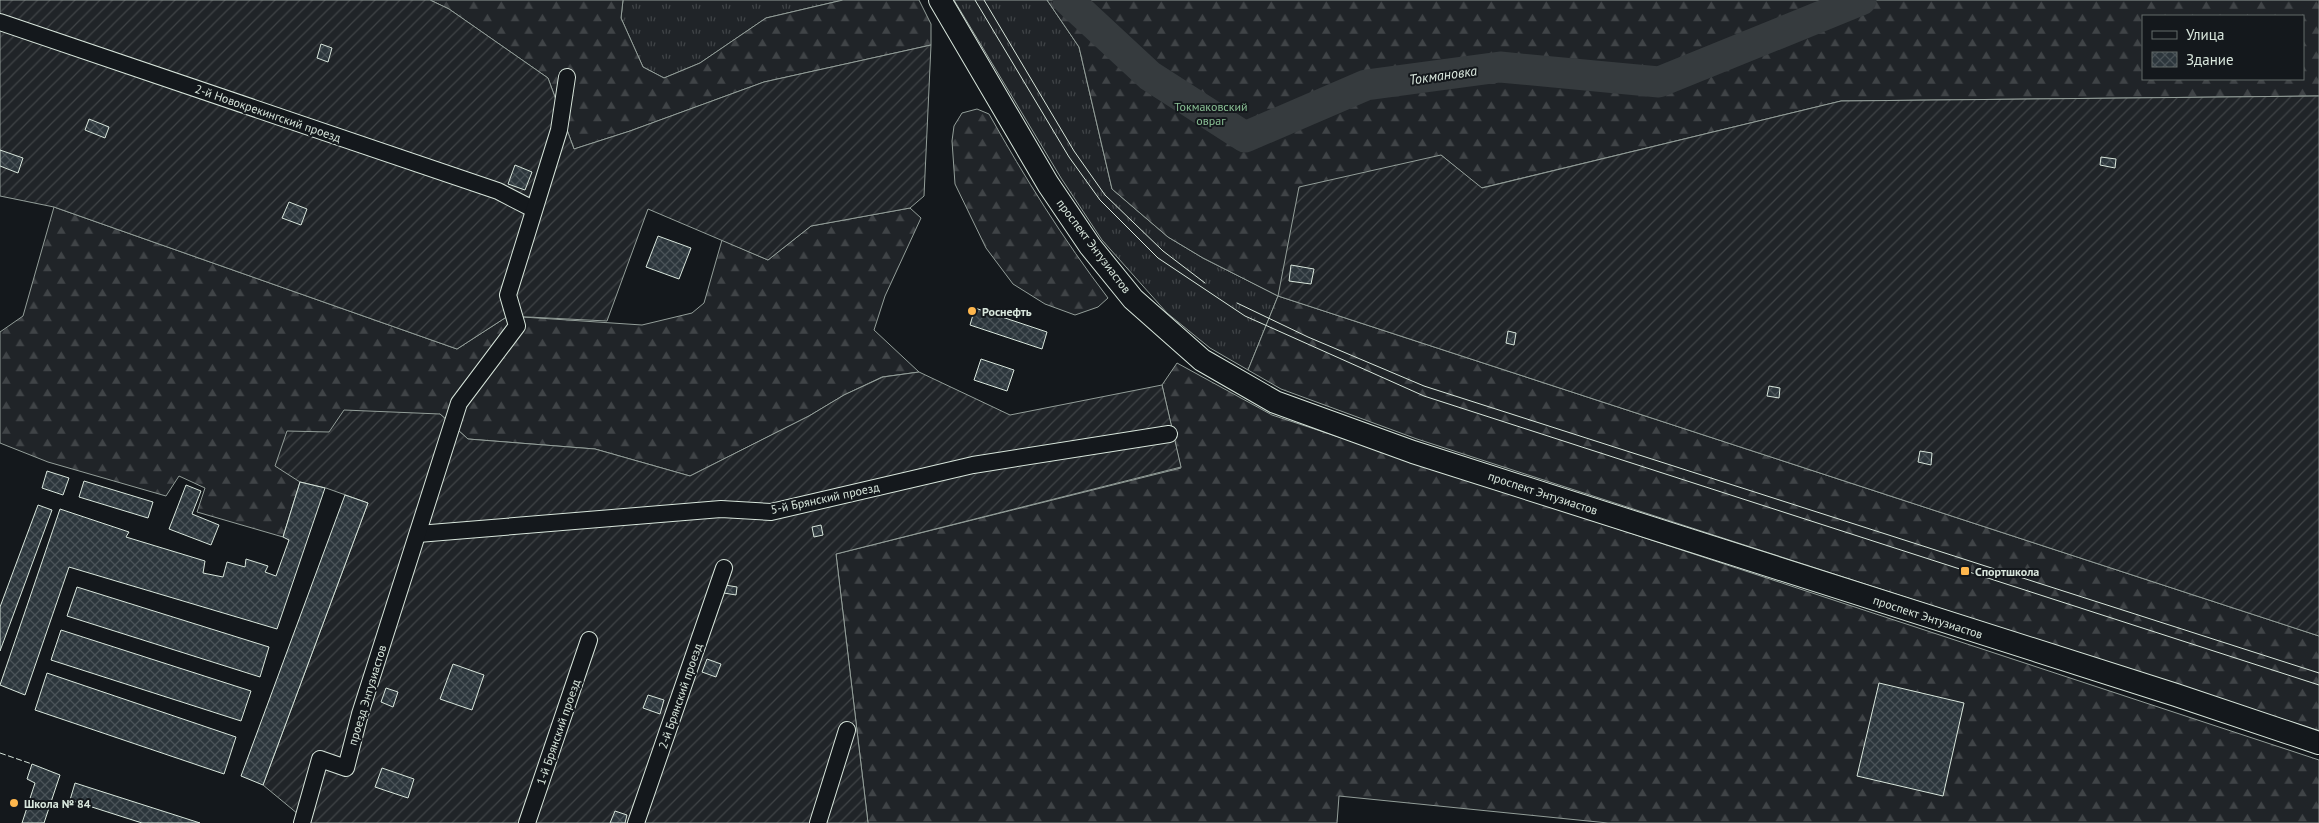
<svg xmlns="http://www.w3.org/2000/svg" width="2319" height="823" viewBox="0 0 2319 823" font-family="'PT Sans',sans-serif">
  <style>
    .grass { fill: url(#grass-tufts); stroke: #939e99 }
    .forest { fill: url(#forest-firs); stroke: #939e99; fill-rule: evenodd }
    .garden { fill: url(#garden-furrows); stroke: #939e99 }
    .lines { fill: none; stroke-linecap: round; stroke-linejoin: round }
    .river { stroke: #363b3e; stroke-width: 31 }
    .building { fill: url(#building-cross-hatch); stroke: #d8e6dc }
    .street-casing { stroke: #d8e6dc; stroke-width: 18 }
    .secondary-casing { stroke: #d8e6dc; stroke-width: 24 }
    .street { stroke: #14181c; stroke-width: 16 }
    .secondary { stroke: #14181c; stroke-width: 22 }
    .tram { stroke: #d8e6dc; stroke-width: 1 }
    .fence { stroke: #d8e6dc; stroke-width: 1; stroke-dasharray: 6 2.5; stroke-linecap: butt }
    .poi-dot { fill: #ffb74d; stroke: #14181c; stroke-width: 2 }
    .labels { text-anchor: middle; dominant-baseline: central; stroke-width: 4; stroke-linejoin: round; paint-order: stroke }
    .park-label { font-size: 12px; fill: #8ac095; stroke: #14181c }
    .street-label { font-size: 12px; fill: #d8e6dc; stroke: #14181c }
    .poi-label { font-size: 12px; font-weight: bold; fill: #d8e6dc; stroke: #14181c; text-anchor: start }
    .water-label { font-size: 14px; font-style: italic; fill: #d8e6dc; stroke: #14181c }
  </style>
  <defs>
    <pattern id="grass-tufts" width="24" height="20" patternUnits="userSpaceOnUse" patternTransform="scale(1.25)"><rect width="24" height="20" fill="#202428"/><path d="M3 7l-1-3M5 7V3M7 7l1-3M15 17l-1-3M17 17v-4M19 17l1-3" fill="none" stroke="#404447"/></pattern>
    <pattern id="forest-firs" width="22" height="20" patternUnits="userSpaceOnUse" patternTransform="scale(1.25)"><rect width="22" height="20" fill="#202428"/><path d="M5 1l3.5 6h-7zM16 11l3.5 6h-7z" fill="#404447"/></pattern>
    <pattern id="garden-furrows" width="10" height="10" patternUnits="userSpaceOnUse" patternTransform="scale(1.25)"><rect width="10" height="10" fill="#202428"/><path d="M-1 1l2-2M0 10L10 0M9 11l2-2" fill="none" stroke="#404447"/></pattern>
    <pattern id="building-cross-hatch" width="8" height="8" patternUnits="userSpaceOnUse" patternTransform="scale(1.25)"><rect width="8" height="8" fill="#2c363c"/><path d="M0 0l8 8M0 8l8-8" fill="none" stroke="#4a5358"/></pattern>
  </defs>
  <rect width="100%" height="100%" fill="#14181c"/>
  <g class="grass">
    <path d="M623 0H843L766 18 700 63 664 78 643 67 621 18Z"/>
    <path d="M954 0H1047L1079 47 1112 189 1168 237 1203 258 1278 296 1248 370 1210 348 1167 313 1102 240 1061 178Z"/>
  </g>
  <g class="forest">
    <path d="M430 0H623L621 18 643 67 664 78 700 63 766 18 843 0H919L931 24V45L764 82 630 131 574 149 548 78 449 9Z"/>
    <path d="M1047 0H2319V96L1841 101 1481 188 1441 155 1278 296 2319 636V731L1417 439 1281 389 1248 370 1278 296 1203 258 1168 237 1112 189 1079 47ZM2143 16H2303V79H2143Z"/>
    <path d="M977 109 989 114C1025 178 1063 239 1108 298L1098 307 1075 315 1045 304 1013 284 986 248 955 184 952 141 954 126 962 113Z"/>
    <path d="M54 207 457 349 508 316 642 325 692 313 704 303 722 240 768 260 811 226 910 208 921 218 885 296 874 330 919 372 882 377 844 395 809 416 690 476 595 449 468 439 440 414 300 482 283 537 197 512 205 488 179 476 166 496 48 462 0 443V332L23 316Z"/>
    <path d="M1177 363 1272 415 2319 760V823H1608L1339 796 1337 823H868L836 554 1181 468 1162 385Z"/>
  </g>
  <g class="garden">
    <path d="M0 0H430L449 9 548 78 574 149 630 131 764 82 931 45 924 196 910 208 811 226 768 260 648 209 607 321 508 316 457 349 54 207 0 196Z"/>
    <path d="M2319 96V636L1278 296 1299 187 1441 155 1482 188 1841 101Z"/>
    <path d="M919 372 1010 415 1162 385 1181 467 836 554 868 823H300L298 814 263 785 368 503 326 488 300 482 275 466 287 431 329 432 344 410 440 414 468 439 595 449 690 476 809 416 844 395 883 377Z"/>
  </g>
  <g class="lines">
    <path class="river" d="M1068 0 1150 76 1245 137 1366 85 1500 67 1659 82 1861 0"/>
  </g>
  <g class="building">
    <path d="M321 44 332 48 328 62 317 58Z"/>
    <path d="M89 119 109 127 105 138 85 130Z"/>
    <path d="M0 150 23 158 18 173 0 166Z"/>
    <path d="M2101 157 2116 159 2115 168 2100 165Z"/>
    <path d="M515 165 532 172 525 190 508 184Z"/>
    <path d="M289 202 307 209 301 225 282 218Z"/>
    <path d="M658 236 691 248 679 279 646 267Z"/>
    <path d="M1291 265 1314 269 1311 284 1289 281Z"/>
    <path d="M975 308 1047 332 1042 349 970 325Z"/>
    <path d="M1508 331 1516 333 1514 345 1506 343Z"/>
    <path d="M981 359 1014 370 1007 391 974 380Z"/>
    <path d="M1769 386 1780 388 1779 398 1767 396Z"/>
    <path d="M1920 451 1932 453 1931 465 1918 462Z"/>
    <path d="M47 471 69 478 63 495 42 488Z"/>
    <path d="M84 481 153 502 148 518 79 497Z"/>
    <path d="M300 482 325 488 277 629 69 567 25 695 0 685 60 509 129 532 126 537 205 561 203 573 223 577 227 562 245 567 246 559 268 566 265 572 276 576 289 540 283 537Z"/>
    <path d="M186 485 201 491 192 514 219 525 211 545 169 529Z"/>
    <path d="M345 495 368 503 263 785 241 776Z"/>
    <path d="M38 505 52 510 0 651V607Z"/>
    <path d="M821 525 823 535 814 537 812 527Z"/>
    <path d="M725 585 737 587 736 595 724 593Z"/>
    <path d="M77 587 269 647 260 677 67 616Z"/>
    <path d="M61 630 251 691 241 721 51 660Z"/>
    <path d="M707 659 721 664 716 677 702 672Z"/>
    <path d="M453 664 484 675 472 710 440 699Z"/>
    <path d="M47 673 236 737 224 774 35 710Z"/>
    <path d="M1879 683 1964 703 1943 796 1857 776Z"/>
    <path d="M386 688 398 692 393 707 381 702Z"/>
    <path d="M648 695 664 700 660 714 643 708Z"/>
    <path d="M32 764 60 775 44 823H22L35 783 27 779Z"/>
    <path d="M382 768 414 779 408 798 375 787Z"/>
    <path d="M75 783 200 823H142L70 800Z"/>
    <path d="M615 811 627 815 625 823H610Z"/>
  </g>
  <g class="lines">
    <g class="street-casing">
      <g id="street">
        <path d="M0 22 498 191 533 209"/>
        <path d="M418 534 721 509 771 512 973 465 1169 434"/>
        <path d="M302 823 320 759 346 768 360 714 459 403 517 326 508 295 559 130 567 77"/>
        <path d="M527 823 589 640"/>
        <path d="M636 823 724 568"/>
        <path d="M818 823 847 730"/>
      </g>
    </g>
    <g class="secondary-casing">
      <path id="secondary" d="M940 0 1048 184 1090 246 1133 299 1202 360 1275 402 1413 452 2176 695 2319 743"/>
    </g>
    <use href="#street" class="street"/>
    <use href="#secondary" class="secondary"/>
    <g class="tram">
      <path d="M975 0 1069 157 1100 200 1158 258 1245 316 1424 396 2319 685"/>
      <path d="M984 0 1074 151 1105 195 1163 251 1205 283"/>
      <path d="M1237 303 1308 337 1424 386 2319 673"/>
    </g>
    <path class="fence" d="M0 753 32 764"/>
  </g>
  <g class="poi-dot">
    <circle cx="972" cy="311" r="5"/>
    <rect x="1960" y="566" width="10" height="10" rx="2.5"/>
    <circle cx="14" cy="803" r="5"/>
  </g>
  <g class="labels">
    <g class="park-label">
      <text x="1211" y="106">Токмаковский<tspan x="1211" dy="14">овраг</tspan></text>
    </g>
    <g class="street-label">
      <text transform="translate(268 113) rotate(19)">2-й Новокрекингский проезд</text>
      <text transform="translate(1094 246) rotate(53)">проспект Энтузиастов</text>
      <text transform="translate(1543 493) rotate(18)">проспект Энтузиастов</text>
      <text transform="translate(825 498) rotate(-12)">5-й Брянский проезд</text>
      <text transform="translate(1928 617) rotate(18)">проспект Энтузиастов</text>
      <text transform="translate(367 695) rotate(-73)">проезд Энтузиастов</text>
      <text transform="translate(680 696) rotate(-71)">2-й Брянский проезд</text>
      <text transform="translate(558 732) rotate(-71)">1-й Брянский проезд</text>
    </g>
    <g class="poi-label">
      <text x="982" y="311">Роснефть</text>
      <text x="1975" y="571">Спортшкола</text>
      <text x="24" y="803">Школа № 84</text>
    </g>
    <g class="water-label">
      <text transform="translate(1443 75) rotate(-8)">Токмановка</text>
    </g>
  </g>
  <rect x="2142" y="15" width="162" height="65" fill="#14181c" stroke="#626a69"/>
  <rect x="2152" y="31" width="25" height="8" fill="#14181c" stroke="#626a69"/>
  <text x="2186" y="40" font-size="15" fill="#d8e6dc">Улица</text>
  <rect x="2152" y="52" width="25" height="15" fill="url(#building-cross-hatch)" stroke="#626a69"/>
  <text x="2186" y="65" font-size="15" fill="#d8e6dc">Здание</text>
</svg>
